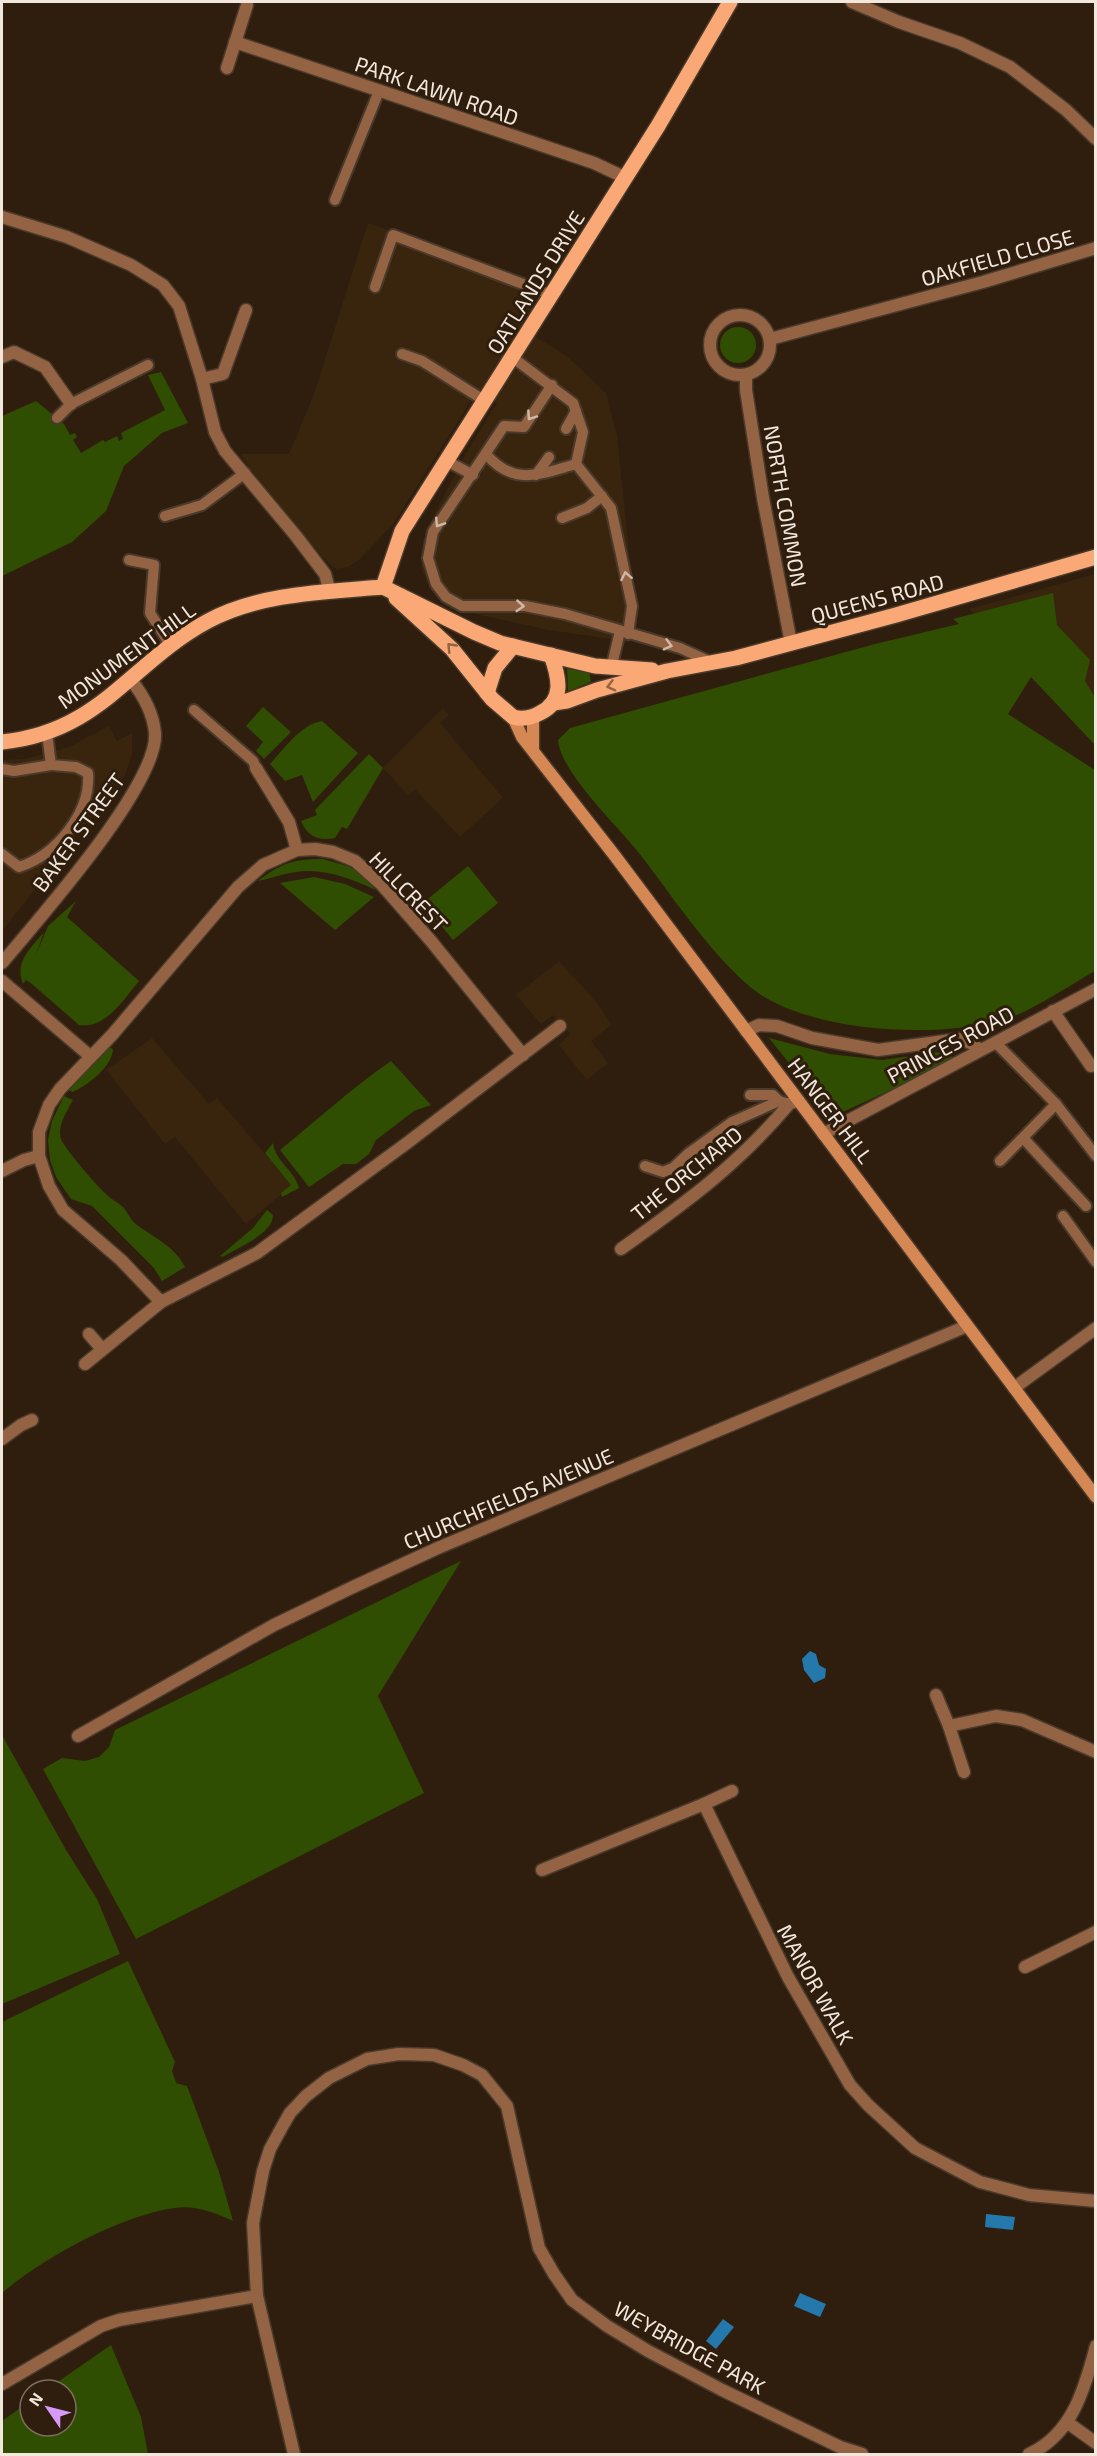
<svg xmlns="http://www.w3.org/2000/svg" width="1097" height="2456" viewBox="0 0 1097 2456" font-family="'Exo 2',sans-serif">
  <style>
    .built { fill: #39240d }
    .green { fill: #2f4e01 }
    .water { fill: #2478ab }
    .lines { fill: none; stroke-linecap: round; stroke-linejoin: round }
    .lane-casing { stroke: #4a3a2b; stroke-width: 14 }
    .street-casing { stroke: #4a3a2b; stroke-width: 15 }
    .secondary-casing { stroke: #4a3a2b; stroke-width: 15 }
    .primary-casing { stroke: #4a3a2b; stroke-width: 18 }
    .lane { stroke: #936344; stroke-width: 10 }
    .street { stroke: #936344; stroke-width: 12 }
    .secondary { stroke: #d58754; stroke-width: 12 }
    .primary { stroke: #faa976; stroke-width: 15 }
    .oneway { stroke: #d1b9a7 }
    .oneway2 { stroke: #946442 }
    .labels { text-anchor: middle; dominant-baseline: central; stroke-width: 6; stroke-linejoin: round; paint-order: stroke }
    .street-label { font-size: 21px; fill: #f2e7dd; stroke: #2f1e0e }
  </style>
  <rect width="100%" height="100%" fill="#2f1e0e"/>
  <g class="built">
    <path d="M368 223 550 286 523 329 568 357 606 393 617 435 635 611 630 642 549 630 484 616 445 605 430 589 421 569 423 541 435 513 466 453 497 403 478 390 393 524 360 559 348 567 337 569 329 564 276 504 240 454H289L314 394Z"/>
    <path d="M1095 574V730L969 609Z"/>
    <path d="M443 708 449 715 440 723 503 798 460 837 415 789 408 795 383 768Z"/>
    <path d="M109 726 117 741 132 733V754L125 775 2 931V760L25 759 69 747Z"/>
    <path d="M559 961 598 1004 611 1025 591 1041 608 1063 587 1080 559 1045 570 1034 553 1015 541 1024 516 995Z"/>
    <path d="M152 1038 209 1104 217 1098 292 1185 246 1224 175 1137 165 1144 106 1070Z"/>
  </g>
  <g class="green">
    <circle cx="738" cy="345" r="18"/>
    <path d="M161 372 188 423 162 433 124 466 106 511 72 542 2 576V416L36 401 64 424 70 435 75 433 77 437 73 440 81 453 103 440 105 442 117 436 119 441 123 439 121 433 165 410 148 375Z"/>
    <path d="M1053 593 1057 625 1090 660 1085 681 1095 697V745L1031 677 1008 714 1095 770V971C1070 985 1029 1013 1003 1020 936 1039 804 1033 749 986 706 948 673 897 639 853 616 824 561 773 558 740L570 728 875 644 959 624 953 619Z"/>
    <path d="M567 669 589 671 591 682 568 691Z"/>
    <path d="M263 707 291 732 264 759 256 751 263 742 246 726Z"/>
    <path d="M322 721 358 753 313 802 302 775 285 781 270 764C285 748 300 725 322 721Z"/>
    <path d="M369 754 383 768 347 829 342 827 335 838C318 841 308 837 301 821L317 815 315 810Z"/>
    <path d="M323 859 354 868 376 890C349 878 321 866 290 873 279 875 269 879 258 881 281 863 294 859 323 859Z"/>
    <path d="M468 866 498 903 453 940 423 903Z"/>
    <path d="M314 877 345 884 374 897 335 930 280 883Z"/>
    <path d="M76 901 67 917 139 981C123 1000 106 1029 79 1025L32 984 26 980 23 984C14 962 31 948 44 932L36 955 48 926Z"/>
    <path d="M769 1038 830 1054 882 1060 946 1051 951 1054 952 1058 949 1063 832 1117Z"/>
    <path d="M109 1047 113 1049C112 1067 87 1086 72 1092L69 1090Z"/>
    <path d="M391 1061 431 1105 414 1111 376 1140 369 1154 360 1161 356 1164H343L309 1187 280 1150C317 1120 352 1088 391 1061Z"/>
    <path d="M64 1096 73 1100C67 1111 57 1126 61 1139 65 1149 96 1185 105 1193 110 1199 118 1202 123 1207 128 1213 131 1221 137 1225 155 1238 175 1247 185 1267L162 1281 154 1268 92 1206 71 1199 56 1177 50 1160 48 1140 52 1121Z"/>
    <path d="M273 1143C275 1161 295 1171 299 1188L282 1197 281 1193 291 1185 265 1153Z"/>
    <path d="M267 1210 273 1215C274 1233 237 1248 223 1257L220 1256 253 1228Z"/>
    <path d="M461 1561 378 1696 424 1793 136 1939 43 1769 62 1758 85 1761 99 1757 109 1747 115 1730Z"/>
    <path d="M2 1735 66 1850 97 1899 120 1954 2 2004Z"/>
    <path d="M128 1961 175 2062 172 2071 176 2083 187 2086 219 2172 233 2221C215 2213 196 2205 175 2208 121 2215 43 2258 2 2293V2022Z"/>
    <path d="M111 2345 141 2417 148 2454H2V2421L30 2401V2426H66V2390H46Z"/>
  </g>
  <g class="water">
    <path d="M810 1651 816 1654 819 1665 826 1669 825 1678 814 1683 804 1670 802 1659Z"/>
    <path d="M986 2214 1015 2217 1013 2230 985 2227Z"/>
    <path d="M800 2293 826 2304 820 2317 794 2306Z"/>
    <path d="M723 2319 734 2327 716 2349 706 2341Z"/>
  </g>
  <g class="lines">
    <g class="lane-casing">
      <g id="lane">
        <path d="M335 200 379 91"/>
        <path d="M375 287 393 235 552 295"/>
        <path d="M402 354 422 361 485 401"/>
        <path d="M512 357 573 403 583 432 576 464 611 508 632 606 628 634"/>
        <path d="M552 385 524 427 504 426 433 532 428 558 436 584 446 597 462 606H525L565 614 680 648 713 663"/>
        <path d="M57 418 71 404 148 365"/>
        <path d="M566 429 576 411"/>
        <path d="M486 454C514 487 540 474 576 464"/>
        <path d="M447 461 473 475"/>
        <path d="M536 475 549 457"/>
        <path d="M165 516 202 505 245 473"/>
        <path d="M562 518 587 508 602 496"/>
        <path d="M129 560 154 565 150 613 171 646"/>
        <path d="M611 669 620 631"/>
        <path d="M194 710 253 761 256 768"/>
        <path d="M2 769 14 771 51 765"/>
        <path d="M2 854 19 867C56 855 91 813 88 773L76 767 51 765 47 733"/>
        <path d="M995 1042 1056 1104 1096 1156"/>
        <path d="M750 1095H773L779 1101"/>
        <path d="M1024 1139 1086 1206"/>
        <path d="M1000 1161 1056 1104"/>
        <path d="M645 1166 663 1172 673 1168 689 1153 732 1122 779 1101 789 1104"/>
        <path d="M1063 1216 1096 1262"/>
      </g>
    </g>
    <g class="street-casing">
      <g id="street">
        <path d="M852 2 899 22 960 43 1010 67 1066 110 1096 139"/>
        <path d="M235 42 594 163 626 178"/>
        <path d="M227 68 247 5"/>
        <path d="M2 217 67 237 131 265 163 285 179 306 202 379 215 432 225 451 296 536 325 574 330 592"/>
        <circle cx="740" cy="345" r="30"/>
        <path d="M770 339 983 282 1096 248"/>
        <path d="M2 357 14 352 45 367 71 404"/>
        <path d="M746 375V390L763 498 791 643"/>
        <path d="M202 379 223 374 246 310"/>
        <path d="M256 768 289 822 297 850"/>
        <path d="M2 963C37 921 159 784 155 733 153 712 144 696 131 680"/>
        <path d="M2 981 90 1056"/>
        <path d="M1053 1011 1091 1066"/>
        <path d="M746 1031 759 1025 777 1026 812 1038 878 1050 959 1039 971 1043 980 1050"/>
        <path d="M523 1055 431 941 382 885 355 861 333 852 315 849 297 850 263 865 238 887 112 1035 60 1089 49 1105 39 1132V1156L49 1186 63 1210 121 1260 161 1302 257 1253 407 1143 560 1026"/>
        <path d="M823 1134 1096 989"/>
        <path d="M2 1171 24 1160 39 1156"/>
        <path d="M621 1249C685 1203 738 1165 789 1104L798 1100"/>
        <path d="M89 1334 102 1349"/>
        <path d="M85 1364 161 1302"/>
        <path d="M1014 1388 1096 1328"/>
        <path d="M2 1439 21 1425 32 1420"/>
        <path d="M936 1695 949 1726"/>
        <path d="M78 1736 274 1625 353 1587 440 1547 967 1326"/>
        <path d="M964 1772 949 1726 996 1716 1022 1720 1096 1752"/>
        <path d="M704 1804 732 1791"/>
        <path d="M542 1870 704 1804 788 1977 850 2085 868 2105 915 2148 980 2182 1029 2195 1096 2201"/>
        <path d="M1025 1967 1096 1932"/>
        <path d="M2 2384 101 2326 119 2320 257 2296"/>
        <path d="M1068 2423 1096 2443"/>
        <path d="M294 2454 257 2296 253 2223 263 2171 270 2149 282 2127 290 2113 306 2096 329 2078 367 2059 399 2054 434 2055 463 2065 482 2075 507 2106 539 2248 554 2274 572 2300 607 2326 648 2351 722 2390 840 2447 862 2454"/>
        <path d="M1029 2454C1072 2435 1085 2388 1096 2346"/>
      </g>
    </g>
    <g class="secondary-casing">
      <g id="secondary">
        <path d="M513 717 522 737 615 856 1096 1497"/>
        <path d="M533 748V717"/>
      </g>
    </g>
    <g class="primary-casing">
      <g id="primary">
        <path d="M383 587 402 531 658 126 730 2"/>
        <path d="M383 587 474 632 500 643 595 666 652 670"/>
        <path d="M396 598 452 649 492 699 513 717C523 720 531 718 540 713 565 701 559 677 551 655"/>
        <path d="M487 693 495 668 513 646"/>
        <path d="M553 703 567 701 597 690 667 671 736 658 896 615 1096 557"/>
        <path d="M2 742C101 732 130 663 208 621 260 593 325 592 383 587"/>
      </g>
    </g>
    <use href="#lane" class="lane"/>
    <use href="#street" class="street"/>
    <use href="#secondary" class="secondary"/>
    <use href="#primary" class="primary"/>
  </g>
  <defs><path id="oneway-chevron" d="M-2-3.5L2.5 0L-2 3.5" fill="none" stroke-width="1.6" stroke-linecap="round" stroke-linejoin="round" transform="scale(1.5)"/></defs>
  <g class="oneway">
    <use href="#oneway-chevron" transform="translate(531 416) rotate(124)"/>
    <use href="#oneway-chevron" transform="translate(439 523) rotate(123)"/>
    <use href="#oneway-chevron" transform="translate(626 576) rotate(-101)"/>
    <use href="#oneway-chevron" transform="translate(520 606) rotate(4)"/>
    <use href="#oneway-chevron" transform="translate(668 645) rotate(15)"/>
  </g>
  <g class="oneway2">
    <use href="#oneway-chevron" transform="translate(451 647) rotate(-134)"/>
    <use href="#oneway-chevron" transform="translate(611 686) rotate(165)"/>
  </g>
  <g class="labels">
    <g class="street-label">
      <text transform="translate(437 90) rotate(19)">PARK LAWN ROAD</text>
      <text transform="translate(997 257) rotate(-16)">OAKFIELD CLOSE</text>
      <text transform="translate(535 282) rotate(-58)">OATLANDS DRIVE</text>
      <text transform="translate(786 506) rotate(80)">NORTH COMMON</text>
      <text transform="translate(877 598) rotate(-15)">QUEENS ROAD</text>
      <text transform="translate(126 655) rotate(-36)">MONUMENT HILL</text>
      <text transform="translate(78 832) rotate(-54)">BAKER STREET</text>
      <text transform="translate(409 891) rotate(46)">HILLCREST</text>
      <text transform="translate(950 1044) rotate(-28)">PRINCES ROAD</text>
      <text transform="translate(831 1110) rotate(53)">HANGER HILL</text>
      <text transform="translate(686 1173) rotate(-39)">THE ORCHARD</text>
      <text transform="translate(508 1498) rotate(-23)">CHURCHFIELDS AVENUE</text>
      <text transform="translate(816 1984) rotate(61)">MANOR WALK</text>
      <text transform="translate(690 2347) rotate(29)">WEYBRIDGE PARK</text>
    </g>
  </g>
  <rect width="1097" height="2456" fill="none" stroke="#f2e7dd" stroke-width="6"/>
  <g transform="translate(48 2408) rotate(305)"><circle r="28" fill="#2f1e0e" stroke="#7d6e61" stroke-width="1.5"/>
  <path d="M0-4.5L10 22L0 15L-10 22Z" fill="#d89af8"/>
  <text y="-9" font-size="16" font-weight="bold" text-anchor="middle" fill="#f2e7dd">N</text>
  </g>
</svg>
